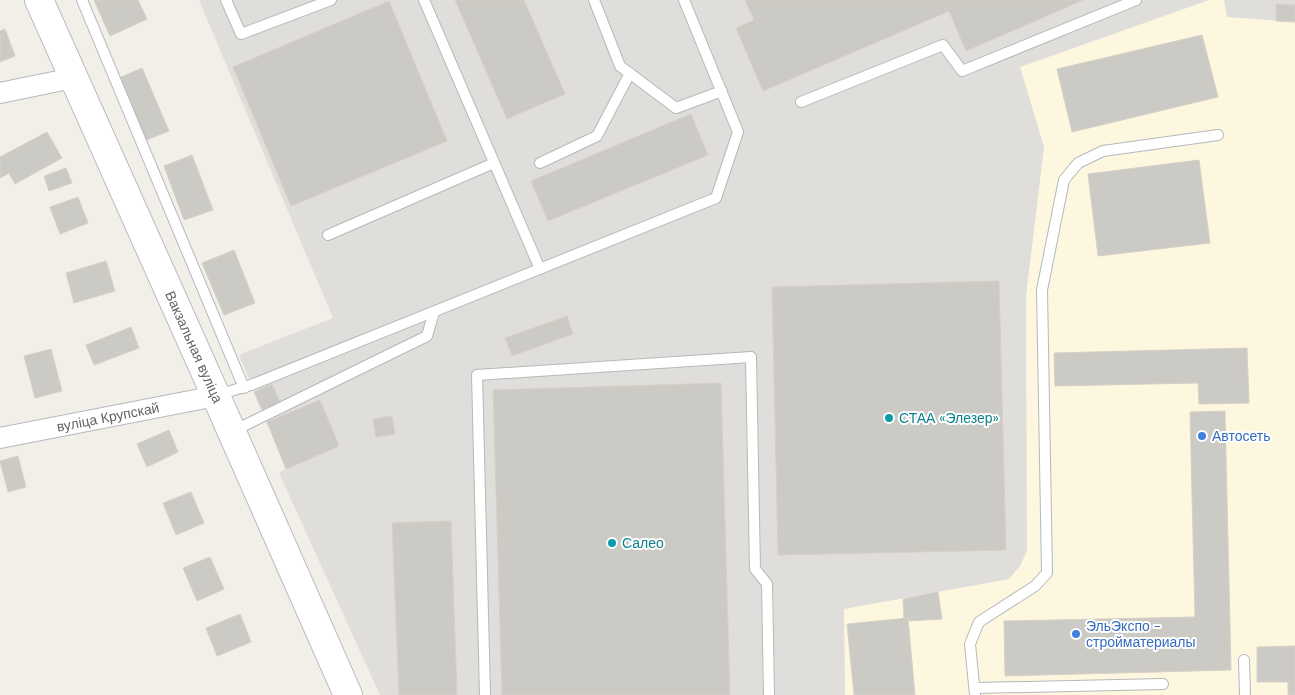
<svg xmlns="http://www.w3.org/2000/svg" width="1295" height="695" viewBox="0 0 1295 695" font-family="'DM Sans',sans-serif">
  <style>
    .commercial { fill: #fef7e0 }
    .industrial { fill: #e0deda; fill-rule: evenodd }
    .building { fill: #cccac5; stroke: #d6d1c6 }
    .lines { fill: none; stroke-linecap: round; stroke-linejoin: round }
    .lane-casing { stroke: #b5b8bc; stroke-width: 12 }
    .street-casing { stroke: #b5b8bc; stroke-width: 22 }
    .secondary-casing { stroke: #b6babf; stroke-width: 30 }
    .lane { stroke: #fff; stroke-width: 10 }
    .street { stroke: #fff; stroke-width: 20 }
    .secondary { stroke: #fff; stroke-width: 28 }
    .culture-dot { fill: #0f9aa8; stroke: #fff; stroke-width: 2 }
    .shop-dot { fill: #3f7fe0; stroke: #fff; stroke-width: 2 }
    .labels { text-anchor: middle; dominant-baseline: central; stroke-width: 4; stroke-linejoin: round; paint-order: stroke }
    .street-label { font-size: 14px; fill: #5f6368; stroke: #fff }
    .culture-label { font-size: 14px; fill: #0d838f; stroke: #fff; text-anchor: start }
    .shop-label { font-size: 14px; fill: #366cbe; stroke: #fff; text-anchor: start }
  </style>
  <rect width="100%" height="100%" fill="#f1efe8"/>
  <path class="commercial" d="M1209 0H1224L1227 17 1295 22V695H845L843 609 1009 579 1026 296 1044 147 1020 67Z"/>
  <g class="industrial">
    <path d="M199 0H1209L1020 67 1044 147 1026 296 1027 551 1020 566 1009 579 844 609 845 695H380L279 473 286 468 239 355 333 318ZM566 316 573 334 512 356 505 338Z"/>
    <path d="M1224 0H1295V22L1227 17Z"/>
  </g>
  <g class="building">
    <path d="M94 0H138L147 19 110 36Z"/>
    <path d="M455 0H524L565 94 507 119Z"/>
    <path d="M745 0H1083L966 51 949 11 763 91 736 28 754 20Z"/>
    <path d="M389 1 447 141 291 206 233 67Z"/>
    <path d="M1276 4 1295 5V22L1276 21Z"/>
    <path d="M5 29 15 56 0 62V31Z"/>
    <path d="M1202 35 1218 97 1072 132 1057 69Z"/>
    <path d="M142 68 169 131 146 140 119 78Z"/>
    <path d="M691 114 708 155 548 221 531 181Z"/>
    <path d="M47 132 62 158 15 184 9 173 0 178V157Z"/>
    <path d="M192 155 213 210 184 220 164 166Z"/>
    <path d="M1199 160 1210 243 1098 256 1088 174Z"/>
    <path d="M66 168 72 183 49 191 44 176Z"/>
    <path d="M78 197 88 223 60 234 50 207Z"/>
    <path d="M234 250 255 303 224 315 202 263Z"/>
    <path d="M106 261 115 291 74 303 66 273Z"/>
    <path d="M999 281 1006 550 778 555 772 287Z"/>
    <path d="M567 316 573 334 512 356 505 338Z"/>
    <path d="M131 327 139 348 94 365 86 345Z"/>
    <path d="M1247 348 1249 403 1199 404 1198 383 1055 386 1054 353Z"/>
    <path d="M51 349 62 391 35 398 24 356Z"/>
    <path d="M721 383 730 695H502L493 390Z"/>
    <path d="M272 384 280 402 262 410 254 392Z"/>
    <path d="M320 400 339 446 286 469 267 422Z"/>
    <path d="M1225 411 1231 670 1005 676 1004 621 1195 617 1190 412Z"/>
    <path d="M392 416 395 434 376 437 373 419Z"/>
    <path d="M169 430 178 452 147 467 137 444Z"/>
    <path d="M18 456 26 487 8 492 0 461Z"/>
    <path d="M191 492 204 523 176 535 163 503Z"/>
    <path d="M451 521 457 695H399L392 523Z"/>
    <path d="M210 557 224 589 197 601 183 568Z"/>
    <path d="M938 592 942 619 909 621 908 618 904 619 903 599Z"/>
    <path d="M240 614 251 642 217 656 206 628Z"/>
    <path d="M908 618 915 695H854L847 624Z"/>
    <path d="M1295 646V695H1288V682H1257V647Z"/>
  </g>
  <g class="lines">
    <g class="lane-casing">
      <g id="lane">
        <path d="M82 0 244 388"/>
        <path d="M226 0 241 34 331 0"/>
        <path d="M424 0 540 269"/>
        <path d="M594 0 620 66 676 108 722 91"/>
        <path d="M801 102 943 45 962 71 1136 0"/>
        <path d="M540 163 597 136 630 73"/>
        <path d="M328 235 494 163"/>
        <path d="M217 395 251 385 716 198 738 132 684 0"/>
        <path d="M233 431 427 336 434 312"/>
        <path d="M1244 660 1245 695"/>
        <path d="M975 688 1163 684"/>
        <path d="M485 695 477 375 751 357 755 569 767 584 769 695"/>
        <path d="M975 695 970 644 979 622 1035 586 1047 573 1042 290 1064 180 1078 163 1103 151 1218 135"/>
      </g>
    </g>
    <g class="street-casing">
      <g id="street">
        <path d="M0 93 73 78"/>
        <path id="s1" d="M0 438 216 396"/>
      </g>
    </g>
    <g class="secondary-casing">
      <g id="secondary">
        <path id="s2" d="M39 0 216 396 348 695"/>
      </g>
    </g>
    <use href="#lane" class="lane"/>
    <use href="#street" class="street"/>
    <use href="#secondary" class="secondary"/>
  </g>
  <g class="culture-dot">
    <circle cx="889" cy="418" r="5"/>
    <circle cx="612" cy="543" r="5"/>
  </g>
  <g class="shop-dot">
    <circle cx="1202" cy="436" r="5"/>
    <circle cx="1076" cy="634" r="5"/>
  </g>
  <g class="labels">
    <g class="street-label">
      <text stroke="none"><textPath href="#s2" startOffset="380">Вакзальная вуліца</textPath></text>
      <text stroke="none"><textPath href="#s1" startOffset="110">вуліца Крупскай</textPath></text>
    </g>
    <g class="culture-label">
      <text x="899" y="418">СТАА «Элезер»</text>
      <text x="622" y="543">Салео</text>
    </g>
    <g class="shop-label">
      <text x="1212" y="436">Автосеть</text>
      <text x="1086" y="626">ЭльЭкспо -<tspan x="1086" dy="16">стройматериалы</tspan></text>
    </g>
  </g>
</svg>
